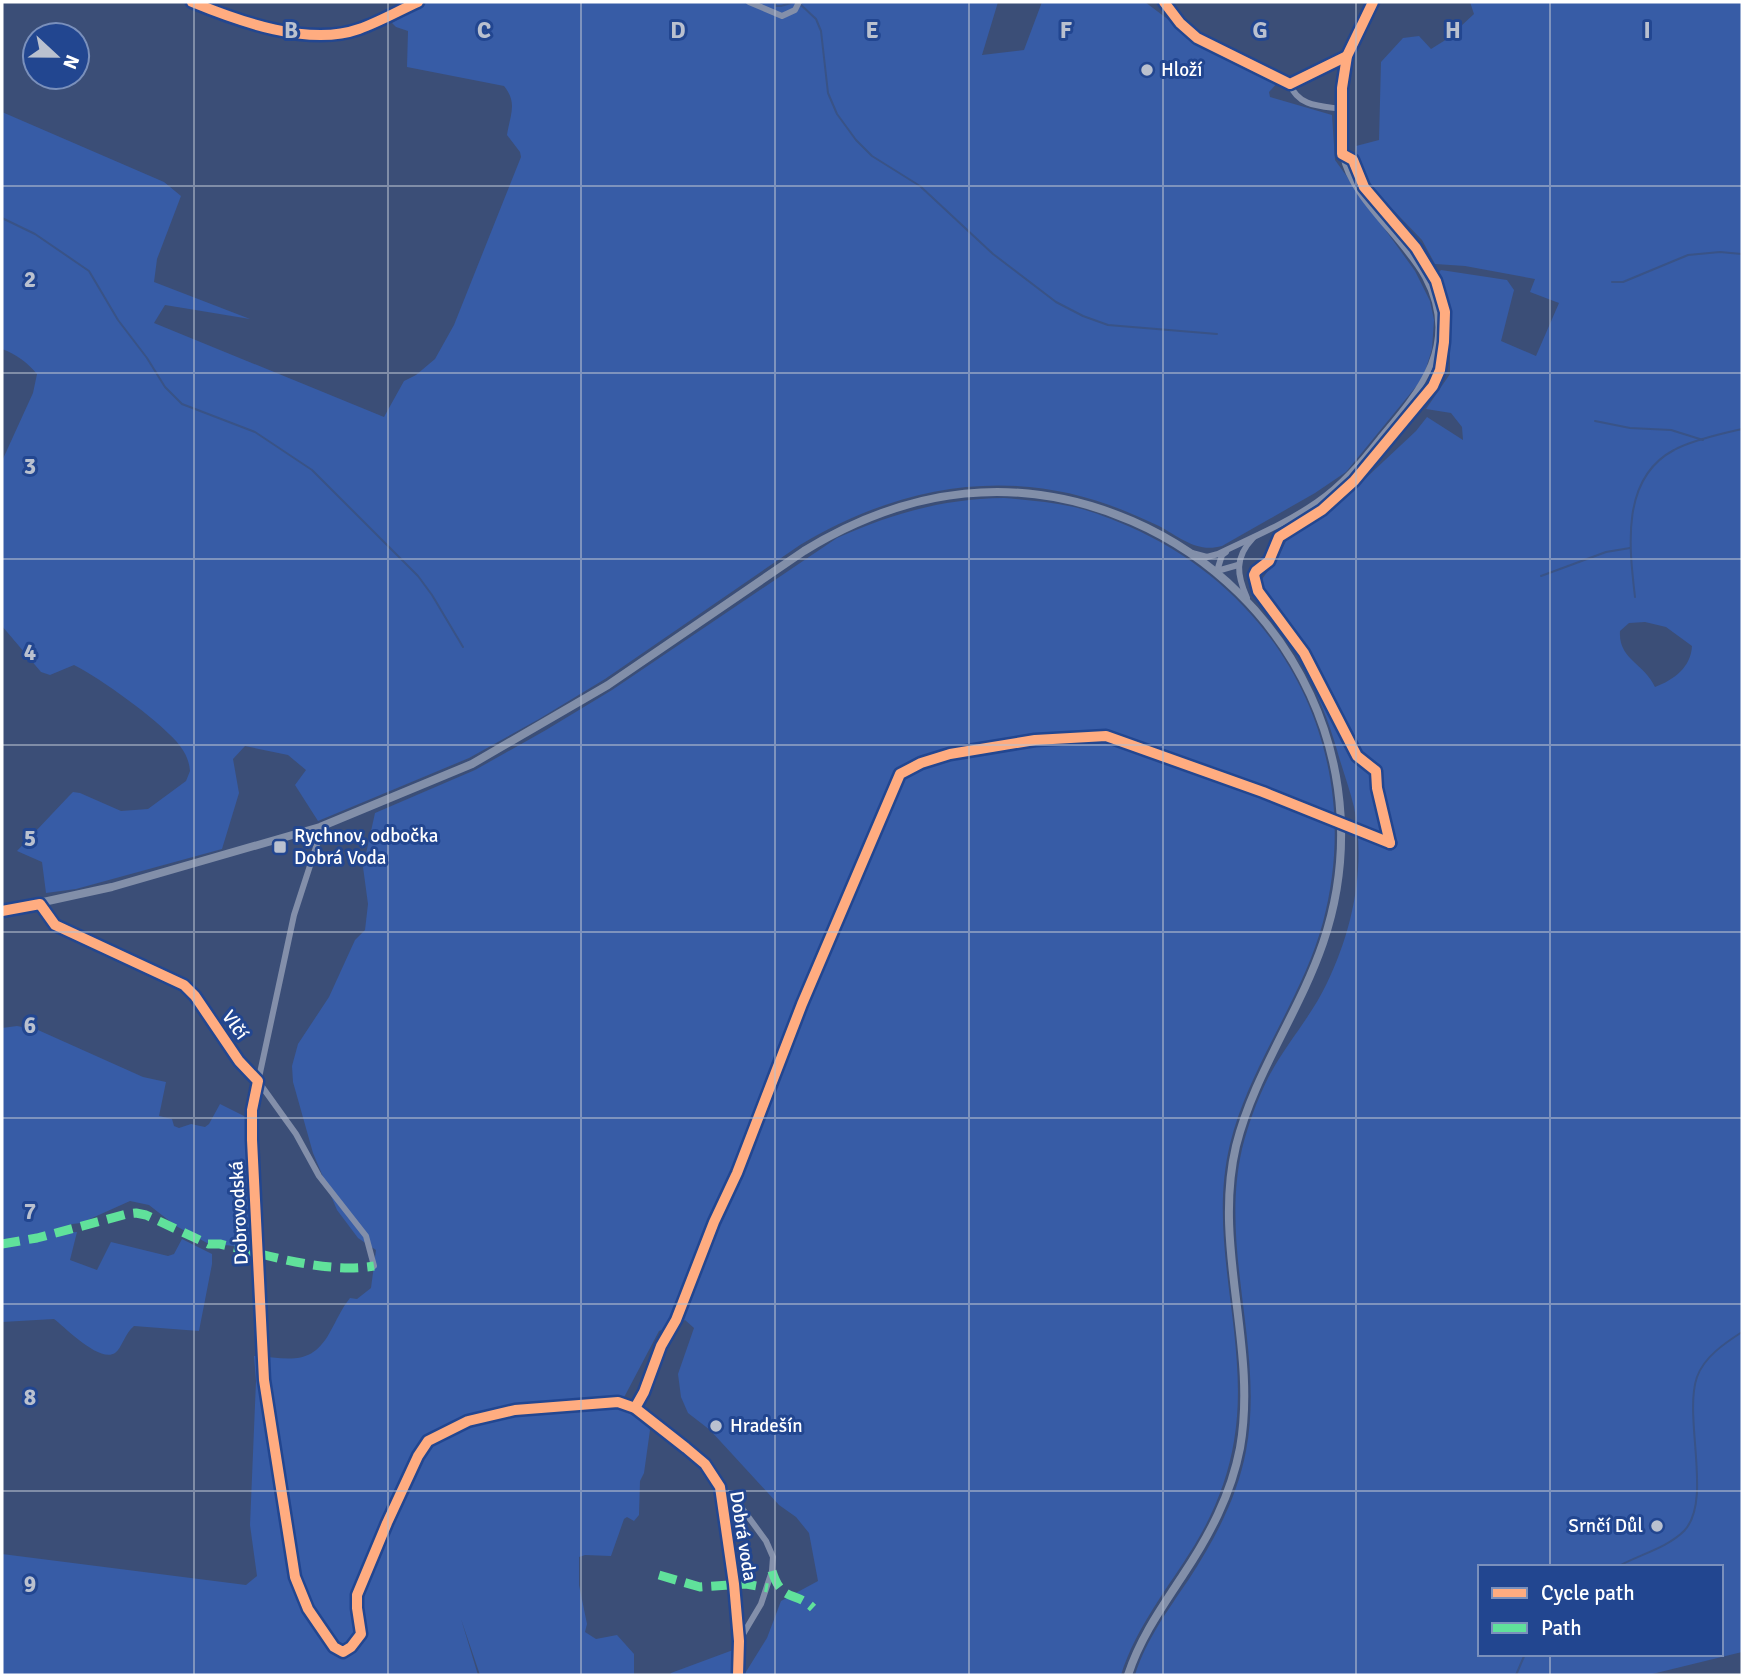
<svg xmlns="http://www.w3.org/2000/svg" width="1744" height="1677" viewBox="0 0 1744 1677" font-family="Signika,sans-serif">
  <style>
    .green { fill: #375ca6; fill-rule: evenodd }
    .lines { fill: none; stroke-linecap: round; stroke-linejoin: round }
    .stream { stroke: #395387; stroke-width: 2 }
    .minor { stroke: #838faa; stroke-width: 6 }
    .major { stroke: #828fa9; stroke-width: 8 }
    .quiet { stroke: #60e19b; stroke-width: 9; stroke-dasharray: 18 9; stroke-linecap: butt }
    .cycleway-casing { stroke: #224690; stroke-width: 15 }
    .cycleway { stroke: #ffac80; stroke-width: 10 }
    .grid { fill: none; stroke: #bac1cf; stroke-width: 2; stroke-opacity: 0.55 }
    .poi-dot { fill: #bac1cf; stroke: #224690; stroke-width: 2.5 }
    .labels { text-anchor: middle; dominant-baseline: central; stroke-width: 6; stroke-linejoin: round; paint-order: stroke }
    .poi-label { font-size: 19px; fill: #fff; stroke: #224690; text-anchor: start }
    .street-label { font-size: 19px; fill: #fff; stroke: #224690 }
    .grid-label { font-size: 23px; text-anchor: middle; font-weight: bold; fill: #bac1cf; stroke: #224690; stroke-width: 6; stroke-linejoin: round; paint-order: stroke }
  </style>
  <rect width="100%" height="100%" fill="#3b4e77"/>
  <g class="green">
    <path d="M426 2H998L982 55 1024 50 1042 2H1145L1202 45 1278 82 1269 92 1270 97 1332 115 1335 160 1415 271 1430 301 1434 320 1432 349 1423 378 1346 472 1315 493 1222 546C1197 553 1181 538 1159 526 1148 521 1137 516 1125 511 1014 465 901 484 800 545L605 679 539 719 469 758 318 821 295 785 306 770 288 755 245 746 233 759 239 793 222 849 76 889 46 893 42 862 17 851 69 796 73 792 80 793 121 811 148 809 186 781 190 771C189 759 184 750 176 741 154 717 103 680 74 665L50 675 41 672 2 626V461L33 393 37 374C28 363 16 354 2 349V112L164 182 181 196 157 259 154 282 250 319 165 305 154 323 384 417 404 381 416 375 435 359 454 325 521 157 520 152 507 135C510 115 518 103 504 86L407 67 408 31 396 27 392 23Z"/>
    <path d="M1470 2H1742V1652L1648 1675H1135C1146 1640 1168 1610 1189 1579 1215 1539 1237 1498 1246 1451 1265 1350 1219 1250 1242 1149 1248 1125 1257 1100 1268 1078 1285 1045 1311 1017 1327 983 1353 929 1366 867 1354 807 1350 790 1344 774 1339 757 1322 695 1295 642 1251 594L1279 556 1286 541 1322 516 1352 491 1416 431 1427 417 1463 440 1462 427 1451 413 1426 409 1450 374V319L1447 298 1438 273 1441 270 1507 280 1514 290 1501 341 1536 356 1559 303 1530 292 1535 279 1465 266 1435 264 1422 240 1375 191 1359 167 1356 146 1379 140 1381 62 1403 38 1419 36 1431 49 1447 39 1474 14ZM1645 622 1666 627 1692 646C1691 667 1674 680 1655 687 1645 664 1618 659 1620 631L1629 623ZM1480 1567H1721V1654H1480Z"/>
    <path d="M1004 498C1027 500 1051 502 1074 507 1092 511 1111 519 1128 526 1284 594 1367 756 1323 922 1302 1000 1249 1066 1230 1144 1206 1243 1251 1342 1234 1441 1228 1478 1214 1513 1194 1546 1168 1588 1136 1627 1121 1675H744L767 1638 781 1601 818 1581 809 1533 796 1517 779 1505 710 1430 688 1413 681 1397 678 1374 694 1328 685 1320 659 1331 620 1405 644 1420 650 1430 644 1473 640 1481 639 1515 634 1521 627 1517 624 1519 611 1556 585 1555 579 1557V1585L587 1624 585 1632 596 1639 617 1635 634 1654V1675H480L461 1619 478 1675H2V1554L246 1585 257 1576 250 1525 256 1381 254 1356C289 1358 311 1367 330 1332 337 1320 341 1309 350 1298L357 1299 371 1288 376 1250 358 1238 337 1210 313 1153 293 1082 292 1066 298 1044 329 997 355 940 365 930 368 904 363 867 375 813 475 770 546 730 612 690 837 538C894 513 942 499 1004 498Z"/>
    <path d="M17 1026 38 1030 143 1077 166 1082 159 1116 172 1119 174 1126 179 1128 191 1124 205 1127 209 1124 220 1104 246 1117 251 1248 207 1243 176 1226 149 1205 130 1201 81 1223 72 1224 60 1231 62 1233 77 1232 70 1260 97 1270 111 1242 168 1256 174 1254 182 1239 212 1254V1264L199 1331 134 1326C125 1333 122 1348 115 1353 99 1363 65 1327 54 1319L2 1322V1028Z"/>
    <path d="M733 1650 744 1675H670L671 1673Z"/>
  </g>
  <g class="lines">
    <g class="stream">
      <path d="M774 2 776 6H781L794 2"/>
      <path d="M800 4 816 19 821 31 828 93 837 114 856 140 872 156 920 186 993 254 1056 302 1083 316 1108 325 1217 334"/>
      <path d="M2 218 35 234 89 271 118 320 147 358 165 387 182 404 255 432 312 470 418 576 432 595 463 647"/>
      <path d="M1612 282H1623L1688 255 1720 252 1742 254"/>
      <path d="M1595 421 1630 428 1671 430 1703 440"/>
      <path d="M1541 576 1606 552 1630 548"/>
      <path d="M1635 597C1629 546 1621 478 1674 450 1690 441 1724 433 1742 429"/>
      <path d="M1617 1567C1638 1555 1667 1548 1684 1531 1713 1501 1683 1417 1697 1377 1704 1357 1725 1343 1742 1332"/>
      <path d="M1516 1675 1525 1654"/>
    </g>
    <g class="minor">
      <path d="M192 2C238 21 309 47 359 29 379 22 398 11 418 2"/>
      <path d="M749 2 782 16 795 10 799 2"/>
      <path d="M1164 2 1180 23 1197 38 1290 84C1298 107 1321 106 1342 109"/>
      <path d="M1290 84 1347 56"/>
      <path d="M1226 552 1222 555 1217 571 1238 565"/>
      <path d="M1192 553 1207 557 1218 554C1251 538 1287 523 1317 502 1342 485 1361 462 1380 438 1421 390 1460 343 1425 277 1403 237 1350 197 1343 155 1338 131 1339 77 1348 54 1355 36 1368 21 1373 2"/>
      <path d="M1247 598C1237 575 1234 558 1253 538"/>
      <path d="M320 827 318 841 294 915 252 1110V1140L264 1380 295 1577 308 1609 334 1647 343 1652C372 1637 356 1620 357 1595L387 1523 418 1456 428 1441 468 1421 515 1410 618 1402 635 1408 670 1434 705 1464 720 1487 736 1500 766 1541 773 1557 772 1571 761 1604 739 1641"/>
      <path d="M50 921 191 990 239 1061 258 1081 296 1134 319 1176 366 1236 374 1266"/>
      <path d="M720 1487C729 1549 742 1613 738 1675"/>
    </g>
    <path class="major" d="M2 911 112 887 320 827 472 764 608 685 804 551C908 487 1019 472 1132 521 1295 592 1381 773 1323 943 1299 1013 1254 1074 1236 1146 1212 1247 1258 1347 1240 1448 1231 1495 1209 1536 1183 1575 1162 1607 1140 1638 1128 1675"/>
    <g class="quiet">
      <path d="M2 1244 37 1238 127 1214 136 1213 146 1215 208 1244H220C267 1255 326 1274 374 1266"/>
      <path d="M772 1571C782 1603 794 1590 813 1608"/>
      <path d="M659 1575 700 1587 746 1584 768 1588"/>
    </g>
    <g class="cycleway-casing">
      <g id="cycleway">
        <path d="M192 2C238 21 309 47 359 29 379 22 398 11 418 2"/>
        <path d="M1164 2 1180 23 1197 38 1290 84 1347 56"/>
        <path d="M1373 2 1347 56 1342 88V154L1353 160 1364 187 1416 248 1436 281 1445 312 1444 342 1440 370 1433 386 1354 481 1322 510 1279 537 1269 561 1256 571 1254 575 1258 591 1304 653 1357 756 1376 771 1377 788 1390 843"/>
        <path d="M2 911 40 904 55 925 184 985 195 996 239 1061 258 1081 252 1110V1140L264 1380 295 1577 308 1609 334 1647 343 1652 351 1647 361 1634 357 1608V1595L387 1523 418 1456 428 1441 468 1421 515 1410 618 1402 635 1408 686 1448 705 1464 720 1487 734 1584 739 1641 738 1675"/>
        <path d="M635 1408 644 1392 661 1346 676 1320 714 1222 737 1173 802 1004 900 774 921 763 950 754 1035 740 1106 736 1263 792 1390 843"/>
      </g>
    </g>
    <use href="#cycleway" class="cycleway"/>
  </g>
  <path class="grid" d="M194 2V1675M388 2V1675M581 2V1675M775 2V1675M969 2V1675M1163 2V1675M1356 2V1675M1550 2V1567M2 186H1742M2 373H1742M2 559H1742M2 745H1742M2 932H1742M2 1118H1742M2 1304H1742M2 1491H1742M1550 1654V1675"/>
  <g class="poi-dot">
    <circle cx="1147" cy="70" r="7"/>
    <rect x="273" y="840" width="14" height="14" rx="3.5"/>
    <circle cx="716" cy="1426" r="7"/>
    <circle cx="1657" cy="1526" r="7"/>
  </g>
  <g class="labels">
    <g class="poi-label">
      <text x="1161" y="70">Hloží</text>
      <text x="294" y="836">Rychnov, odbočka<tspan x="294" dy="22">Dobrá Voda</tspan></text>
      <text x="730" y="1426">Hradešín</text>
      <text x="1643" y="1526" text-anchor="end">Srnčí Důl</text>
    </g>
    <g class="street-label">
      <text transform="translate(235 1025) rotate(55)">Vlčí</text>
      <text transform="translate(239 1213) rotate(-93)">Dobrovodská</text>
      <text transform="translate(743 1536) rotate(81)">Dobrá voda</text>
    </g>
  </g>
  <g class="grid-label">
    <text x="291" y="38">B</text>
    <text x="484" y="38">C</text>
    <text x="678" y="38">D</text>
    <text x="872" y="38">E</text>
    <text x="1066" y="38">F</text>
    <text x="1260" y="38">G</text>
    <text x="1453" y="38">H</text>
    <text x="1647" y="38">I</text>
    <text x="30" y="287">2</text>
    <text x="30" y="474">3</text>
    <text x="30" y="660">4</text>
    <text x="30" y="846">5</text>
    <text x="30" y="1033">6</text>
    <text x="30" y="1219">7</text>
    <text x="30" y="1405">8</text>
    <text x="30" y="1592">9</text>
  </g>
  <rect width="1744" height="1677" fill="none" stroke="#ffffff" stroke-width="7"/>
  <rect x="1478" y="1565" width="245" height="91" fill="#224690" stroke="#7a90bc" stroke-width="2"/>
  <rect x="1492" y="1588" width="35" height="10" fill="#ffac80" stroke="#7a90bc" stroke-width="2"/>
  <text x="1541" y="1600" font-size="21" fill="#ffffff">Cycle path</text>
  <rect x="1492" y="1623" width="35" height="10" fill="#60e19b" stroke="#7a90bc" stroke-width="2"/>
  <text x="1541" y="1635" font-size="21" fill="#ffffff">Path</text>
  <g transform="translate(56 56) rotate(112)"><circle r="33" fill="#224690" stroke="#7a90bc" stroke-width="2"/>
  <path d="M0-5L12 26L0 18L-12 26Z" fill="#bac1cf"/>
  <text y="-10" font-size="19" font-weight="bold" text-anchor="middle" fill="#ffffff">N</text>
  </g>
</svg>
